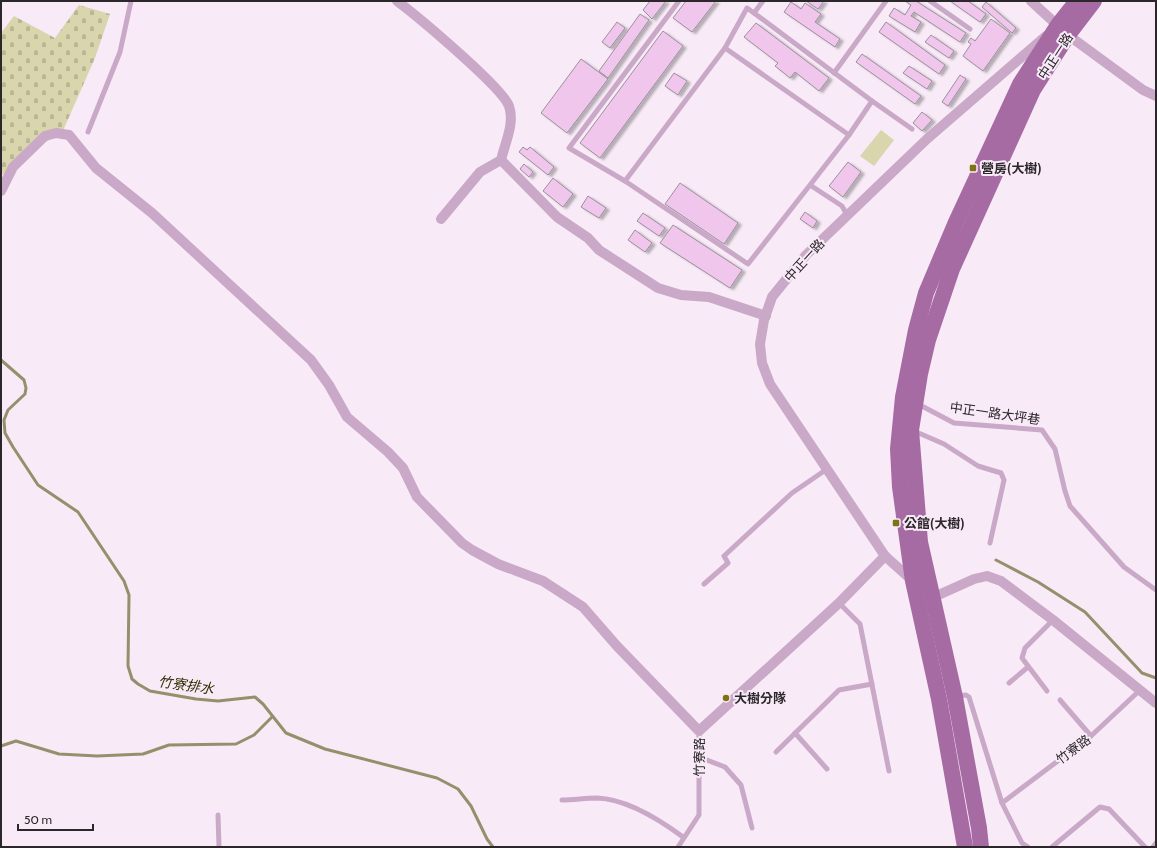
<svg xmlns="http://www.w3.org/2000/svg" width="1157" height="848" viewBox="0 0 1157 848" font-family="Cabin,'Noto Sans TC',sans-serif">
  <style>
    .cemetery { fill: url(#cemetery-stones) }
    .garden { fill: #d9d5ad }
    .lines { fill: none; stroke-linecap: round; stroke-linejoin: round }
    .stream { stroke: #958f6c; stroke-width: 3 }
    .building { fill: #f0c6ed; stroke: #9b909a; filter: url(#shadow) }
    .lane { stroke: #caa8c8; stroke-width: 5 }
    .street { stroke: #caa8c8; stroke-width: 10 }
    .primary { stroke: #a76ba4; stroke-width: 16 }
    .poi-dot { fill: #7e7315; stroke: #f8ebf7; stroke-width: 1.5 }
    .labels { text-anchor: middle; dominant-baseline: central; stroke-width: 4; stroke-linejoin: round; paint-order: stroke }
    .street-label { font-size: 13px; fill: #2b272b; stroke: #f8ebf7 }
    .poi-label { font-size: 13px; font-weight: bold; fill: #2b272b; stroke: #f8ebf7; text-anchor: start }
    .water-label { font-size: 14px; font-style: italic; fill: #312c01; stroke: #f8ebf7 }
  </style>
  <defs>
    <pattern id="cemetery-stones" width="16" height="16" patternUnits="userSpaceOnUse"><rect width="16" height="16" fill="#d9d5ad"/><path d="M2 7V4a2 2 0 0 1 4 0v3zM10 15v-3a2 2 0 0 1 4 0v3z" fill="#bab795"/></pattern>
    <filter id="shadow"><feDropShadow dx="3.5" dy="2" stdDeviation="1" flood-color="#0004"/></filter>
  </defs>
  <rect width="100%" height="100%" fill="#f8ebf7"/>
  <path class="cemetery" d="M79 5 110 14 95 58 62 133 29 151 1 176V33L14 16 55 38Z"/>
  <path class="garden" d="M881 130 894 140 874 166 860 156Z"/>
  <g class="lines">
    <g class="stream">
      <path d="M1 360 24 380 26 388 25 394 8 410 4 420 5 433 13 447 38 485 78 512 124 581 129 595 128 666 132 679 138 684 150 691 196 699 218 701 255 697 263 704 286 733 325 749 437 778 458 789 471 806 487 839 493 847"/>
      <path d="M996 560 1038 582 1085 612 1142 673 1156 678"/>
      <path d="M1 746 16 741 59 754 97 756 143 754 169 745 236 744 254 735 272 717"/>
    </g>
  </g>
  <g class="building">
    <path d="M650 1H666L652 19 643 10Z"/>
    <path d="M686 1H716L692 32 673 18Z"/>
    <path d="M806 1H824L818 9Z"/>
    <path d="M905 1H916L966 33 960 42 914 12 911 16 921 22 915 32 889 16 894 8 905 15 911 5Z"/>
    <path d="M950 1H968L986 14 980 22Z"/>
    <path d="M791 2 801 9 805 3 821 14 815 22 840 39 835 47 784 12Z"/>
    <path d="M986 2 1016 28 1012 33 982 7Z"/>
    <path d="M640 14 649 20 608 78 599 71Z"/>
    <path d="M991 19 1010 33 983 71 963 56 971 44 968 42 971 38 975 41Z"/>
    <path d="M617 22 625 28 610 48 602 42Z"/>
    <path d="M886 22 945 65 939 74 879 32Z"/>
    <path d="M756 23 829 78 819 91 795 72 790 78 775 66 778 63 744 37Z"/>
    <path d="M663 31 683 46 600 158 580 143Z"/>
    <path d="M931 35 954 51 949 58 925 42Z"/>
    <path d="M862 54 921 96 915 104 856 62Z"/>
    <path d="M581 59 608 79 567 133 541 113Z"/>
    <path d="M909 66 932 81 927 89 903 73Z"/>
    <path d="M674 73 687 81 678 95 665 86Z"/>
    <path d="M960 75 966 79 948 106 942 102Z"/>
    <path d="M922 112 932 120 922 131 913 123Z"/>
    <path d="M523 147 527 150 530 147 554 167 548 175 519 152Z"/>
    <path d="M848 162 861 172 843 197 829 186Z"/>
    <path d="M524 164 533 172 529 177 520 169Z"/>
    <path d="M553 178 573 194 563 207 543 191Z"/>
    <path d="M680 183 738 223 724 244 665 204Z"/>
    <path d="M588 196 606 208 599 218 581 207Z"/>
    <path d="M805 212 817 221 813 228 800 219Z"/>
    <path d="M643 213 665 228 659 236 637 221Z"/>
    <path d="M673 225 742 270 730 288 660 243Z"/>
    <path d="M635 230 652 243 645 252 628 240Z"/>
  </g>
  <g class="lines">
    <g class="lane">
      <path d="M930 1 970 29"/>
      <path d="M754 13 763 1"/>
      <path d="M725 48 747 8 754 13 872 101 849 135"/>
      <path d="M834 73 886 1"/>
      <path d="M872 101 912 129"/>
      <path d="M88 132 120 52 131 1"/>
      <path d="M625 181 569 148 679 1"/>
      <path d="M810 185 748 264 625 181 725 48 849 135 810 185 842 206 847 215"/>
      <path d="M918 404 954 423 1042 430 1055 449 1065 491 1070 506 1124 567 1156 590"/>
      <path d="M914 431 944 444 978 466 1001 473 1004 480 990 543"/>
      <path d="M704 584 728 563 724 556 792 493 827 469"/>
      <path d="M839 603 860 624 889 771"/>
      <path d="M1009 683 1028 667"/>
      <path d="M1047 691 1022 658 1025 648 1053 620"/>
      <path d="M957 696 966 695 969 697 1002 803 1091 736 1139 691"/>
      <path d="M1060 700 1091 736"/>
      <path d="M795 733 827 769"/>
      <path d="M776 752 839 690 872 684"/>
      <path d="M699 757 725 767 741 785 752 828"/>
      <path d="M562 800C574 800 585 798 597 798 626 799 660 820 683 837"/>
      <path d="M1002 803 1022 843 1028 847"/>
      <path d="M218 815 219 847"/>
      <path d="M678 847 699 815V731"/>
      <path d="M1052 847 1100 807 1109 809 1145 847"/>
      <path d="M1153 847 1156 843"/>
    </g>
    <g class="street">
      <path d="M397 1C417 16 502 87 509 106 515 123 505 143 501 160L480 172 441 219"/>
      <path d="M1031 1 1068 35 1143 90 1156 96"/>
      <path d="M501 160 557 217 588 238 599 250 658 288 681 295 709 297 766 316"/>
      <path d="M1 191 13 167 45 136 56 133 69 135 96 168 152 213 311 360 329 385 347 417 388 452 403 468 417 497 462 543 472 550 498 564 543 581 583 607 616 645 699 731 839 603 885 556 914 582"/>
      <path d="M885 556 770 384 762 363 760 344 764 320 772 297 806 255 927 139 1046 36"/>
      <path d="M928 593 934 597 974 579 987 576 1001 581 1053 620 1156 703"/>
    </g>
    <g class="primary">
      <path d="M965 847 939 699 913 581 900 487 898 449 903 397 916 330 926 293 956 222 1020 84 1058 25 1077 1"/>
      <path d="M981 847 979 828 955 697 920 542 911 430 920 374 928 340 952 269 1033 90 1068 35 1094 1"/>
    </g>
  </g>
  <g class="poi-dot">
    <rect x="969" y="164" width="8" height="8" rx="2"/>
    <rect x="892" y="519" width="8" height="8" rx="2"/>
    <circle cx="726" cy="698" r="4"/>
  </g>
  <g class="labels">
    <g class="street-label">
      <text transform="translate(1055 56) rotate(-57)">中正一路</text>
      <text transform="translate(804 260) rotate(-48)">中正一路</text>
      <text transform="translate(995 413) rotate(8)">中正一路大坪巷</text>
      <text transform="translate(1073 749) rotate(-36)">竹寮路</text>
      <text transform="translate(699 757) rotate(-90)">竹寮路</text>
    </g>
    <g class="poi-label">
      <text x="981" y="168">營房(大樹)</text>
      <text x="904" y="523">公館(大樹)</text>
      <text x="734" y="698">大樹分隊</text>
    </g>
    <g class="water-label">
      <text transform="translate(186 685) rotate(8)">竹寮排水</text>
    </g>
  </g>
  <rect width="1157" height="848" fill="none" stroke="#2b272b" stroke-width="4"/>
  <path d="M18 824v6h75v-6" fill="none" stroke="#2b272b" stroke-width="2"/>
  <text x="24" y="824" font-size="12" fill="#2b272b" stroke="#f8ebf7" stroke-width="3" paint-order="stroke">50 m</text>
</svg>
